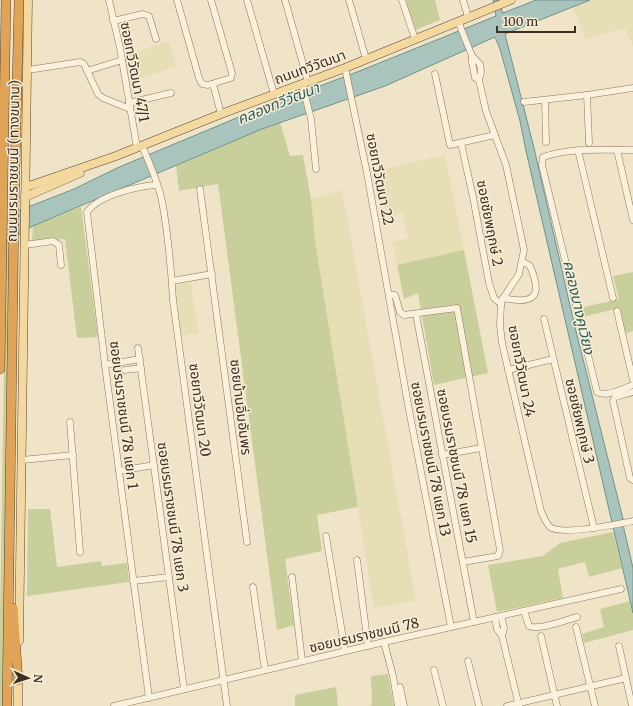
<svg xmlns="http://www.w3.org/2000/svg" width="633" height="706" viewBox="0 0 633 706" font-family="Merriweather,'Noto Sans Thai',serif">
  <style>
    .farmland { fill: #e6deb5 }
    .green { fill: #c9cf9b }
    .water { fill: #a9c4bc; stroke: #6f938a }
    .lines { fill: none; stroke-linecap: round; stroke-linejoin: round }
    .minor-casing { stroke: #8d765c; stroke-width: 7 }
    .major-casing { stroke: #5b4430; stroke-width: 9 }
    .highway-casing { stroke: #5b4430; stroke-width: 10 }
    .minor { stroke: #faf1dc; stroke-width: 6 }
    .major { stroke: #f3d9a0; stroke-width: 8 }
    .highway { stroke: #e0a458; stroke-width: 9 }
    .labels { text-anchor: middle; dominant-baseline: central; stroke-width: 3; stroke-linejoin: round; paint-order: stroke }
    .street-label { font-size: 14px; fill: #3d2e20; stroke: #f7eed8 }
    .water-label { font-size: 15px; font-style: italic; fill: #2f5d5a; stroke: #f7eed8 }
  </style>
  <rect width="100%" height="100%" fill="#f0e4c8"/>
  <g class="farmland">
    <path d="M590 0H633V47L625 28 585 39 573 7Z"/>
    <path d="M169 41 176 66 128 83 125 56Z"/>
    <path d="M445 155 464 250 397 265 392 242 408 238 403 212 387 217 381 170Z"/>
    <path d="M342 190 416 601 374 608 316 247 311 199Z"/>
    <path d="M191 281 198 333 181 336 175 285Z"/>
  </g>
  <g class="green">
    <path d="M406 0H435L440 20 415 30Z"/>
    <path d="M280 122 290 156 303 155 311 199 316 247 358 507 317 515 322 551 285 559 294 625 277 630 218 184 179 191 176 166 262 129Z"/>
    <path d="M81 207 98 337 77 338 65 239 32 241 33 226Z"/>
    <path d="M11 240 4 706H0V617L6 242Z"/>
    <path d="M464 250 488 373 434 385 418 293 404 299 397 265Z"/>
    <path d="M633 272V331L625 333 620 308 582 317 580 308 619 299 613 276Z"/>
    <path d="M28 509H50L57 567 101 561 102 566 127 563 129 582 27 596Z"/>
    <path d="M613 532 622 568 589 577 585 562 558 569 563 598 497 612 488 565 543 556 560 543Z"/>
    <path d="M630 601 633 613V630L584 643 582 634 604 627 600 609Z"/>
    <path d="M388 674 394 706H369L372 705 371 676Z"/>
    <path d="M336 687 338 706H295V695Z"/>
  </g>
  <path class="water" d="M493 0H497L503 13 536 0H590L505 34 534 148 574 323 623 519 624 529 633 568V613L526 151 520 121 500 49 495 37 385 86 262 129 33 226 6 242 0 218 74 189 117 168 246 114 362 70 496 16Z"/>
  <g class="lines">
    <g class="minor-casing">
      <g id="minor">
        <path d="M109 0 120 48 137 148"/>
        <path d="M177 0 199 78 202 84 208 85 231 78 232 73 211 0"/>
        <path d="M247 0 274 94"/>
        <path d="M285 0 308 82"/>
        <path d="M349 0 366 59"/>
        <path d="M402 0 415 39"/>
        <path d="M463 0 468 17"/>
        <path d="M113 21 143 14 149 16 156 39"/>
        <path d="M458 21 472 56V62L475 78 479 80"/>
        <path d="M472 56 480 64 481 72 479 80 486 111 506 165 524 250 519 274 502 300 501 304 500 325 502 343 541 511C543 516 546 523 550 527 561 536 618 524 633 521"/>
        <path d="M345 68 367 173 409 410 451 627"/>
        <path d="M28 70 80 62 84 64 98 94 103 98 130 109"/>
        <path d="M87 71 122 60"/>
        <path d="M435 74 450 145 495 135"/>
        <path d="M213 84 221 114"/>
        <path d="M302 84 311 119 316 169"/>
        <path d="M587 95 589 143"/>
        <path d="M545 100 546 142"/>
        <path d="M524 102 587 95 633 88"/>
        <path d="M129 103 171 93"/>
        <path d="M461 143 473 197 489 283 494 298 501 304"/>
        <path d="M142 146C150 164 158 182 162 201 168 234 171 267 173 300L227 706"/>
        <path d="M578 150 613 298"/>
        <path d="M617 150 633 220"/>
        <path d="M633 150C603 150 572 147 543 157L542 165 597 392C606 398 624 388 633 385"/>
        <path d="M200 189 247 542"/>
        <path d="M25 245 53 241 59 245 61 265"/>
        <path d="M172 281 212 274"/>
        <path d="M389 295H395L400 312 404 315 457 308 500 550 498 556 463 562"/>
        <path d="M503 298C535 305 543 296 530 266L522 261"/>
        <path d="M617 311 633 380"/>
        <path d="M416 314 474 622"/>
        <path d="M544 319 594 528"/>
        <path d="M138 348 184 689"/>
        <path d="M105 365 140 359"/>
        <path d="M125 370 141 368"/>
        <path d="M508 370 553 359"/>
        <path d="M633 392 615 397 613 401 630 478 633 480"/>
        <path d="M70 422 80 552"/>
        <path d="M442 455 481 448"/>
        <path d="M22 460 73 455"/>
        <path d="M119 471 154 465"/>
        <path d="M326 536 345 651"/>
        <path d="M357 560 368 646"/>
        <path d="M292 577 302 661"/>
        <path d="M133 581 169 577"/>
        <path d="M253 587 265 670"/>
        <path d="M524 611 529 626C538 631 566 620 577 617"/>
        <path d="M501 616 504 628 502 636 519 706"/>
        <path d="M495 617 497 629 502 636"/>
        <path d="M576 627 595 706"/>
        <path d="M541 636 557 706"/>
        <path d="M384 642 393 676 398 706"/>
        <path d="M619 646 632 706"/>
        <path d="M468 661 479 706"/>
        <path d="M434 670 443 706"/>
        <path d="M400 687 404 706"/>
        <path d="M149 698 105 365 87 212C99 195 138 186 157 185"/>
        <path d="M114 706 384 642 621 589"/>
        <path d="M507 706 626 678"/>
      </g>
    </g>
    <g class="major-casing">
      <g id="major">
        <path d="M26 187 116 156 221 114 345 68 511 0"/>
        <path d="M25 197 80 173"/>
        <path d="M19 641 28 0"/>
        <path d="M18 706V675"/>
      </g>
    </g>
    <g class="highway-casing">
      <g id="highway">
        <path d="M0 369 6 0"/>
        <path d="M13 608 18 681"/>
        <path d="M7 706 14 212 19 0"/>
      </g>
    </g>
    <use href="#minor" class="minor"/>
    <use href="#major" class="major"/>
    <use href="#highway" class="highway"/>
  </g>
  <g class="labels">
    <g class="street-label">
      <text transform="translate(310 67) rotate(-20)">ถนนทวีวัฒนา</text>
      <text transform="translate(135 72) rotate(79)">ซอยทวีวัฒนา 47/1</text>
      <text transform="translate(13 161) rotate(-89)">ถนนบรมราชชนนี (ทางขนาน)</text>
      <text transform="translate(380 179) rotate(79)">ซอยทวีวัฒนา 22</text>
      <text transform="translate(490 223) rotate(79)">ซอยชัยพฤกษ์ 2</text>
      <text transform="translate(522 371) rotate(79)">ซอยทวีวัฒนา 24</text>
      <text transform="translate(241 407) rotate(83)">ซอยบ้านอิ่มอัมพร</text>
      <text transform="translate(200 410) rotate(83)">ซอยทวีวัฒนา 20</text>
      <text transform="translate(124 415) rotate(83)">ซอยบรมราชชนนี 78 แยก 1</text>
      <text transform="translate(580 421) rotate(77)">ซอยชัยพฤกษ์ 3</text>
      <text transform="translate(431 459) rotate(79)">ซอยบรมราชชนนี 78 แยก 13</text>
      <text transform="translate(457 466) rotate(79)">ซอยบรมราชชนนี 78 แยก 15</text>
      <text transform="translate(173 517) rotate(82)">ซอยบรมราชชนนี 78 แยก 3</text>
      <text transform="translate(364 635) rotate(-13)">ซอยบรมราชชนนี 78</text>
    </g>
    <g class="water-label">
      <text transform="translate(278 103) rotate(-22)">คลองทวีวัฒนา</text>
      <text transform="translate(579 307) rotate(77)">คลองบางคูเวียง</text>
    </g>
  </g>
  <g transform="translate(28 678) rotate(93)" stroke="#f7eed8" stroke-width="3" paint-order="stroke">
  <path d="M0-3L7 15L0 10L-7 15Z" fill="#3d2e20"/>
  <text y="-6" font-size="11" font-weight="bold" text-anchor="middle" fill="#3d2e20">N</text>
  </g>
  <path d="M497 26v6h78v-6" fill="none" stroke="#3d2e20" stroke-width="2"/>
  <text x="503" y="26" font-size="12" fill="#3d2e20" stroke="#f7eed8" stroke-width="3" paint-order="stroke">100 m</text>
</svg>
